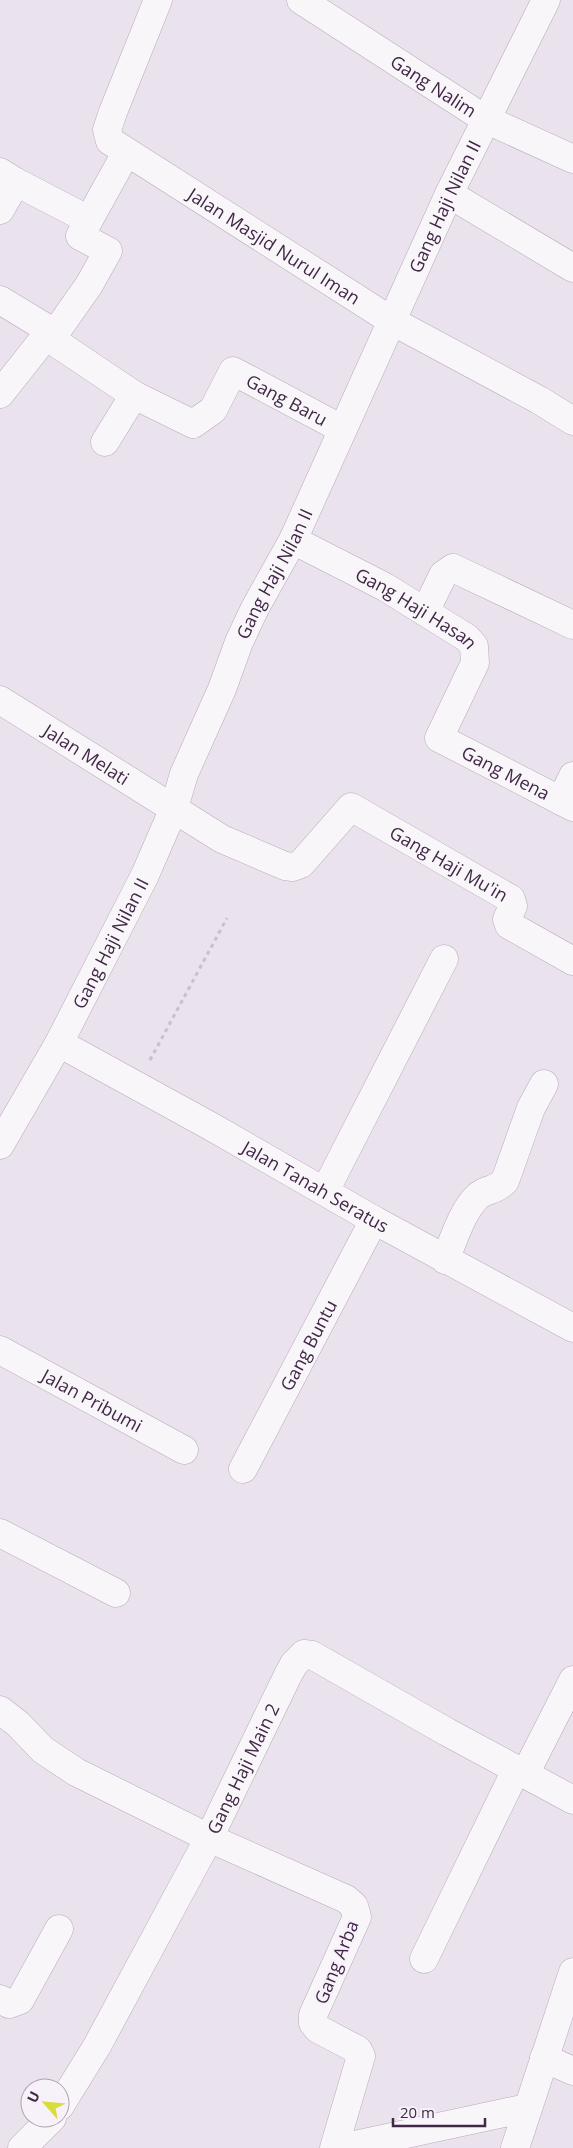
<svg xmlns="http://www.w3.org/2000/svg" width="573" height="2148" viewBox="0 0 573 2148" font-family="'Open Sans',sans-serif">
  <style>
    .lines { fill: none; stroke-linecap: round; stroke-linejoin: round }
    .minor-casing { stroke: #b7aaba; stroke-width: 29 }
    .path { stroke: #c9c0cb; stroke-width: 3; stroke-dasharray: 4 4; stroke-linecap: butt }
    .minor { stroke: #f9f6fa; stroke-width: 28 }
    .labels { text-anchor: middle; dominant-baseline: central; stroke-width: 5; stroke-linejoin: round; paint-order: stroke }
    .street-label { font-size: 18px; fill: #412846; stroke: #f7f2f9 }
  </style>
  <rect width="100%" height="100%" fill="#eae2ec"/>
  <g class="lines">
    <g class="minor-casing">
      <g id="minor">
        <path id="s1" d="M158 0 113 112 107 130 110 141 392 321 539 400 573 421"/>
        <path id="s2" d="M301 0 485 119 573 159"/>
        <path d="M0 172 16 182 0 210"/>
        <path d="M16 182 89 220"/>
        <path d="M449 194 573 268"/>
        <path d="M0 300 48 329 46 336 0 394"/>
        <path id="s3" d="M46 336 134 395 193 424 213 410 233 371 342 429"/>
        <path d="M51 339 89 285 108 251 80 236 126 153"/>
        <path d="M105 442 134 395"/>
        <path id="s4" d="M293 540 385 587 467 638 474 646 475 663 439 738 573 807"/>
        <path d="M425 612 443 575 453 568 573 625"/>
        <path id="s5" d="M0 700 222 839 285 866 293 867 301 864 351 807 511 899 513 906 507 919 509 925 573 961"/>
        <path d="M561 801 573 776"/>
        <path id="s6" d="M59 1043 212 1127 374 1220 573 1328"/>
        <path id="s7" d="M0 1145 59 1043 145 875 174 808 184 774 222 689 239 642 255 608 293 540 449 194 546 0"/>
        <path d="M325 1191 444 959"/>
        <path d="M445 1260C454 1239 462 1211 478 1196 489 1187 493 1193 505 1181L531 1108 544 1084"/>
        <path id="s8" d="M0 1350 184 1450"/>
        <path id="s9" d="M243 1469 374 1220"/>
        <path d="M0 1533 116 1593"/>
        <path d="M0 1710 18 1724 43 1750 76 1772 209 1838 346 1899 354 1906 357 1917 313 2015V2023L318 2029 358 2050 361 2056 334 2148"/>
        <path d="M525 1774 573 1680"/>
        <path d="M424 1959 516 1770"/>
        <path d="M0 1999 9 2004 20 2000 59 1929"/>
        <path d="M544 2058 573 2071"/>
        <path id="s10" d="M60 2106 97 2046 209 1838 288 1675 294 1664 304 1654 312 1655 447 1732 573 1800"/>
        <path d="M22 2148 52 2118"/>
        <path d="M341 2148 527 2108"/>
        <path d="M515 2148 573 1972"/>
      </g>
    </g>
    <path class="path" d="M150 1060 227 918"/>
    <use href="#minor" class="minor"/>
  </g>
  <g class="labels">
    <g class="street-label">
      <text stroke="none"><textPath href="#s2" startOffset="158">Gang Nalim</textPath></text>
      <text stroke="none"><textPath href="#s7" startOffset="1040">Gang Haji Nilan II</textPath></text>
      <text stroke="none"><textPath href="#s1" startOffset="346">Jalan Masjid Nurul Iman</textPath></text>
      <text stroke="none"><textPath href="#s3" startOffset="301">Gang Baru</textPath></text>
      <text stroke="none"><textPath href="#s7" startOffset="635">Gang Haji Nilan II</textPath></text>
      <text stroke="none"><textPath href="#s4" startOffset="141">Gang Haji Hasan</textPath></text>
      <text stroke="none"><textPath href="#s5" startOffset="102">Jalan Melati</textPath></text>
      <text stroke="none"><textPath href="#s4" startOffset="386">Gang Mena</textPath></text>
      <text stroke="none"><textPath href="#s5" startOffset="536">Gang Haji Mu'in</textPath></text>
      <text stroke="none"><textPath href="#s7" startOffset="230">Gang Haji Nilan II</textPath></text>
      <text stroke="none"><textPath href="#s6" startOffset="294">Jalan Tanah Seratus</textPath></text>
      <text stroke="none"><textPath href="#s9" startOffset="140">Gang Buntu</textPath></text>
      <text stroke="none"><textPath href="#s8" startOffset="105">Jalan Pribumi</textPath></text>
      <text stroke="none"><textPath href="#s10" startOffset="384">Gang Haji Main 2</textPath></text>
      <text transform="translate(336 1962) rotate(-68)">Gang Arba</text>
    </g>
  </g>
  <g transform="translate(45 2103) rotate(297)"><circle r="24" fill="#f7f2f9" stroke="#aea1b1"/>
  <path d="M0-4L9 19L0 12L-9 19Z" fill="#d8dd3b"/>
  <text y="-8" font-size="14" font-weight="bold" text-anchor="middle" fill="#412846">U</text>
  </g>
  <path d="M393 2118v8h92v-8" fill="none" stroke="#412846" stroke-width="2.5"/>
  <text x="400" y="2118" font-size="15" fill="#412846" stroke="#f7f2f9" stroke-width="4" paint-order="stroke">20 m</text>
</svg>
